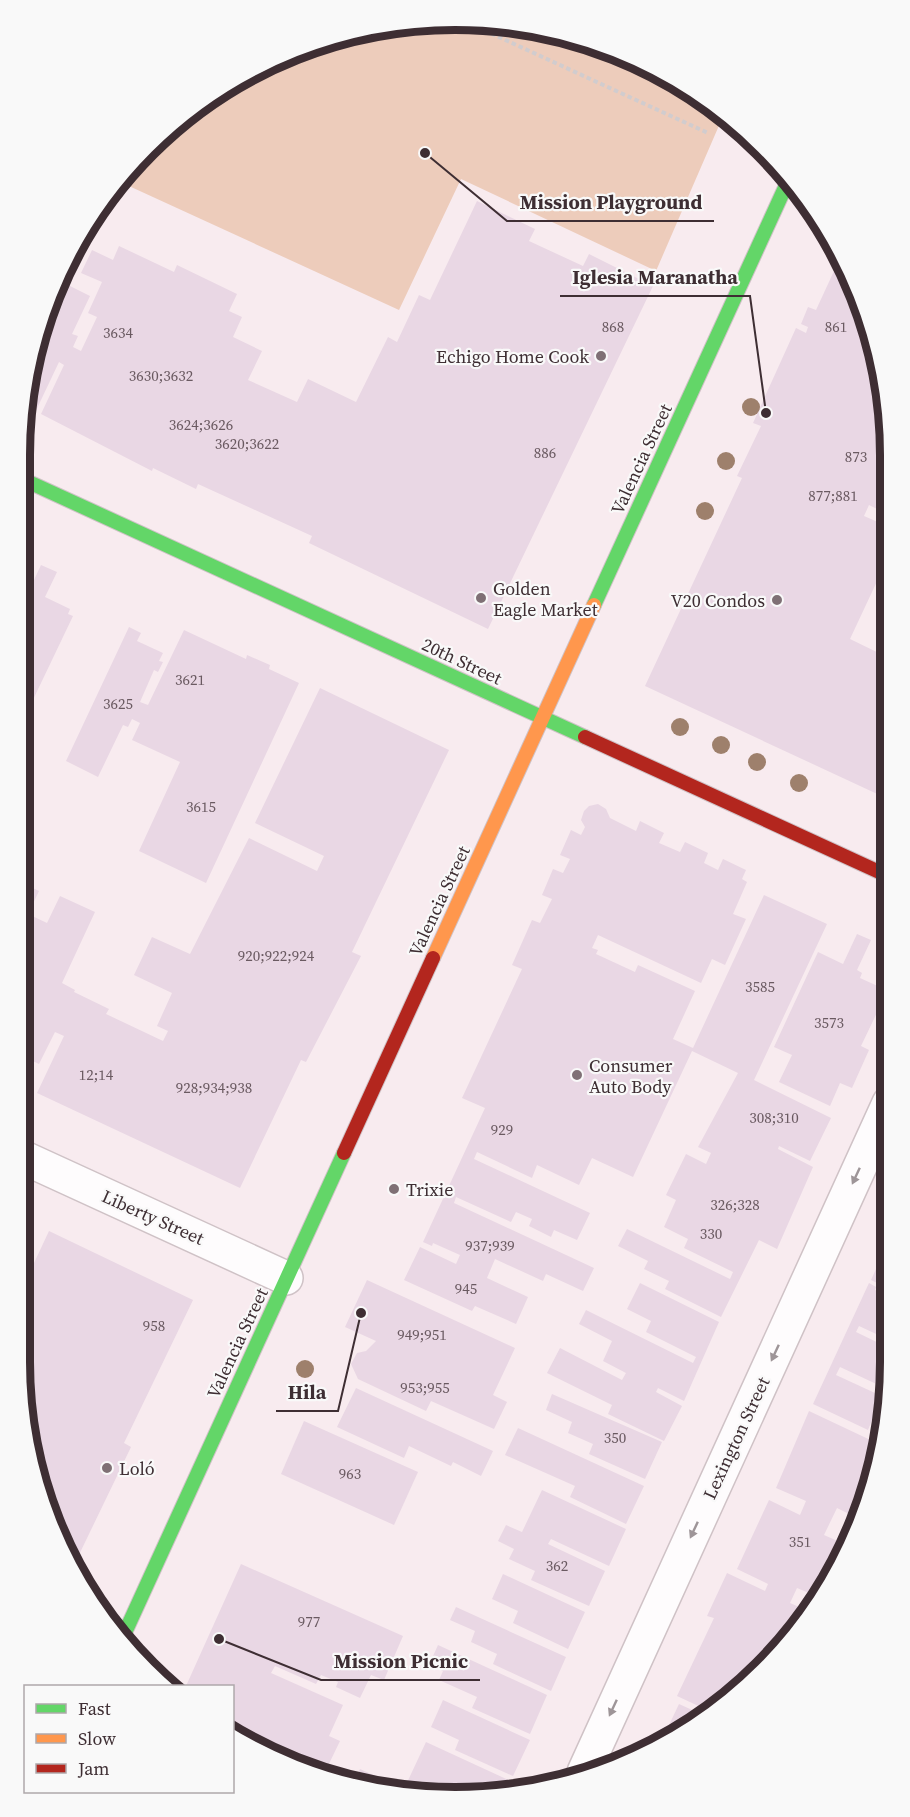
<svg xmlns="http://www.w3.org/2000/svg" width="910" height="1817" viewBox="0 0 910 1817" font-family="'Source Serif 4',serif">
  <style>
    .green { fill: #edccbb }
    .building { fill: #e9d7e4 }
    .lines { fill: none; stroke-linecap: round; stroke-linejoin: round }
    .street-casing { stroke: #cfc2c6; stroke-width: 36 }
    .fast-casing { stroke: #cfc2c6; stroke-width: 16 }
    .slow-casing { stroke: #cfc2c6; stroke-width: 16 }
    .jam-casing { stroke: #cfc2c6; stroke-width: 16 }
    .path { stroke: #d1ccce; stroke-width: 4; stroke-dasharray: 4.5 3; stroke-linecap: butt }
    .street { stroke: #fefcfd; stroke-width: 33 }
    .fast { stroke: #63d668; stroke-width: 14 }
    .slow { stroke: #ff974d; stroke-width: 14 }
    .jam { stroke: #b3261e; stroke-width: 14 }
    .tree { fill: #9e806c }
    .oneway { fill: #9e9598 }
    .poi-dot { fill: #7f7075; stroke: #f9f9f9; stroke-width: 2 }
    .labels { text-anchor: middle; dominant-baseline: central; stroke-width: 4.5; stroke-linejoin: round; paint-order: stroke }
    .number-label { font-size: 15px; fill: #6a5a61 }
    .poi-label { font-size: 18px; fill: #3e2e33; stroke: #f9f9f9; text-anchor: start }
    .street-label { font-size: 18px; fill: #3e2e33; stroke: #f9f9f9 }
    .rim { fill: none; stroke: #3e2e33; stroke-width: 8 }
    .leader { fill: none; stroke: #3e2e33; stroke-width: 2 }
    .callout-dot { fill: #3e2e33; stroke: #f9f9f9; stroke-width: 2 }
    .callout-label { font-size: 20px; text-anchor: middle; font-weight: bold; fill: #3e2e33; stroke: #f9f9f9; stroke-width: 4.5; stroke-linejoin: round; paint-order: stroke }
  </style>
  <rect width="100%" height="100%" fill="#f8ebef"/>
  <path class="green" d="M483 20 567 34 647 64 724 114 656 271 461 179 399 310 118 181 168 128 237 78 315 43 398 23Z"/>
  <g class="building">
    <path d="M477 201 535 229 529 241 583 266 589 254 653 286 488 629 309 543 312 536 198 484 196 489 153 468 152 471 41 414 64 365 59 362 32 419 22 415 34 343 58 280 90 296 72 334 78 336 73 347 81 351 97 317 88 313 102 282 81 273 92 250 113 260 119 246 174 272 177 265 237 294 229 311 242 317 233 337 262 351 248 380 297 402 308 379 356 402 388 337 397 342 419 295 430 300Z"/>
    <path d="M840 258 857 289 887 398V514L869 505 864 516 887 526V560L850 639 887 657 888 799 645 686 742 478 737 476 761 426 753 423 796 328 806 333 808 327 801 324 808 307 816 310Z"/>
    <path d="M41 565 57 572 45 597 70 609 68 614 73 616 20 727V610Z"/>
    <path d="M887 575V597L879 593Z"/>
    <path d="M129 627 141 633 137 641 163 653 159 661 163 662 158 672 154 670 140 702 148 705 184 630 246 659 247 655 270 665 269 669 299 683 206 883 139 851 180 762 132 740 140 723 132 719 128 727 123 725 98 777 66 761Z"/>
    <path d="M320 688 449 750 352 952 361 956 306 1062 301 1060 240 1188 37 1093 64 1036 55 1032 39 1064 20 1055V882L39 891 28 914 47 923 60 896 95 912 62 983 75 990 74 992 109 1009 106 1014 163 1041 168 1031 157 1026 172 993 134 975 152 937 190 954 249 838 317 871 324 856 255 823Z"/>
    <path d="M598 804 606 809 610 818 636 831 640 821 664 833 659 843 680 852 685 842 708 853 704 863 718 870 723 859 746 870 742 879 747 882 733 914 746 919 725 965 712 959 701 983 598 935 592 948 598 950 596 954 635 972 638 965 695 991 673 1039 693 1048 764 895 827 924 754 1080 831 1118 810 1161 779 1146 778 1149 813 1167 777 1249 759 1240 721 1317 665 1289 669 1281 644 1269 648 1261 618 1246 627 1229 730 1279 733 1272 684 1248 688 1239 664 1227 676 1200 666 1195 686 1154 706 1164 711 1153 698 1147 738 1073 692 1051 633 1177 592 1158 579 1185 537 1165 532 1178 477 1152 474 1159 590 1213 577 1240 554 1230 551 1237 529 1226 532 1219 516 1212 511 1222 456 1197 454 1203 594 1268 583 1291 546 1274 543 1281 495 1259 487 1278 528 1297 516 1324 475 1306 472 1311 404 1280 420 1247 456 1264 460 1255 433 1243 432 1246 423 1242 485 1108 462 1098 522 969 512 965 532 920 540 923 552 899 542 895 553 869 563 873 570 859 560 855 571 830 581 835 585 827 581 820 584 811 589 806Z"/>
    <path d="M857 934 871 940 857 970 862 973 860 978 882 988 878 995 884 998 861 1046 869 1050 852 1088 840 1083 830 1106 779 1082 792 1055 774 1047 818 952 843 964Z"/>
    <path d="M49 1231 193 1300 124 1443 131 1447 75 1563 43 1502 39 1478 46 1482 49 1475 37 1469 20 1362V1293Z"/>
    <path d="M887 1245 889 1246V1289L871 1280Z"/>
    <path d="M367 1280 515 1348 493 1395 507 1402 494 1429 431 1401 426 1411 358 1379 351 1364 357 1353 366 1351 376 1341 345 1327Z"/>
    <path d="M640 1283 719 1322 684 1401 658 1388 656 1392 682 1406 664 1441 608 1414 612 1405 547 1373 560 1348 622 1380 626 1373 603 1361 612 1341 579 1324 586 1310 693 1363 696 1357 646 1332 651 1321 627 1309Z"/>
    <path d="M869 1283 876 1287 875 1290 889 1297V1340L859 1326 856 1332 889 1348 890 1382 887 1389 840 1367 836 1375 888 1399 884 1426 872 1420 868 1430 813 1404Z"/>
    <path d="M356 1388 493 1451 481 1476 453 1462 451 1466 409 1446 404 1458 337 1427Z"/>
    <path d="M552 1394 662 1442 645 1479 589 1454 593 1444 568 1433 572 1422 546 1410Z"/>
    <path d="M809 1411 881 1445 876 1474 859 1519 837 1508 824 1535 849 1546 846 1554 816 1596 797 1588 790 1603 806 1610 763 1670 707 1710 677 1696 714 1618 707 1616 727 1573 765 1591 768 1584 737 1569 769 1500 800 1515 806 1501 776 1488Z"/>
    <path d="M304 1421 418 1472 394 1525 281 1474Z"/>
    <path d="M518 1428 644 1486 626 1524 570 1497 575 1486 505 1455Z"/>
    <path d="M542 1490 626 1529 609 1566 551 1539 548 1544 605 1571 589 1606 531 1580 535 1571 509 1559 514 1549 498 1541 506 1525 522 1532Z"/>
    <path d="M241 1564 403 1636 384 1680 371 1675 360 1698 336 1687 338 1682 321 1675 316 1684 275 1666 271 1673 343 1705 329 1736 340 1741 326 1770 322 1768 319 1774 288 1764 232 1735V1686H186Z"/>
    <path d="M503 1574 585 1612 568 1649 513 1623 518 1611 492 1599Z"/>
    <path d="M456 1607 566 1657 551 1691 493 1664 497 1654 471 1642 475 1631 450 1620Z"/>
    <path d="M438 1645 547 1695 530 1734 472 1708 477 1697 439 1680 443 1671 429 1665Z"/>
    <path d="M443 1700 530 1740 513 1776 455 1750 459 1740 431 1727Z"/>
    <path d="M679 1704 701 1714 664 1741 662 1740Z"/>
    <path d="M426 1742 528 1789 512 1794 370 1789 353 1784 360 1769 404 1789Z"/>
  </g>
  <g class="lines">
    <g class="street-casing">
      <g id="street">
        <path d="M20 1156 286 1278"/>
        <path d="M584 1772 889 1103"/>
      </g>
    </g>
    <g class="fast-casing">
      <g id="fast">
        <path d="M20 478 585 737"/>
        <path d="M594 605 789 179"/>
        <path d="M122 1639 344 1153"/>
      </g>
    </g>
    <g class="slow-casing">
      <path id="slow" d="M433 958 594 605"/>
    </g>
    <g class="jam-casing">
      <g id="jam">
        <path d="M585 737 888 876"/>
        <path d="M344 1153 433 958"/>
      </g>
    </g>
    <path class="path" d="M464 21 708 133"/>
    <use href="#street" class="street"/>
    <use href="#fast" class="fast"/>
    <use href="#slow" class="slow"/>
    <use href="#jam" class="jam"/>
  </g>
  <g class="tree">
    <circle cx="751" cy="407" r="9"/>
    <circle cx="726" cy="461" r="9"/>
    <circle cx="705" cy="511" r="9"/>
    <circle cx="680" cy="727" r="9"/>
    <circle cx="721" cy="745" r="9"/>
    <circle cx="757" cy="762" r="9"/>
    <circle cx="799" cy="783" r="9"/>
    <circle cx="305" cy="1369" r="9"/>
  </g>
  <defs><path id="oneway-solid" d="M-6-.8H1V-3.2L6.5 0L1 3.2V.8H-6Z" transform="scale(1.5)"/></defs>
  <g class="oneway">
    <use href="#oneway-solid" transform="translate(856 1176) rotate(115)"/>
    <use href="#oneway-solid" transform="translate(775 1353) rotate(115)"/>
    <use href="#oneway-solid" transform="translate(694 1530) rotate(115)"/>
    <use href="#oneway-solid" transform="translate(613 1708) rotate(115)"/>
  </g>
  <g class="poi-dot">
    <circle cx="601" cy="356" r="6"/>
    <circle cx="481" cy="598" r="6"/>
    <circle cx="777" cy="600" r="6"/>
    <circle cx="577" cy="1075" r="6"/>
    <circle cx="394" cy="1189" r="6"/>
    <circle cx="107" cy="1468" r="6"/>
  </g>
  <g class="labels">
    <g class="number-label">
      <text x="613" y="326">868</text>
      <text x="836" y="326">861</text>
      <text x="118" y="332">3634</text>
      <text x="161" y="375">3630;3632</text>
      <text x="201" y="424">3624;3626</text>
      <text x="247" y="443">3620;3622</text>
      <text x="545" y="452">886</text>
      <text x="856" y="456">873</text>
      <text x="833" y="495">877;881</text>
      <text x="190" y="679">3621</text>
      <text x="118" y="703">3625</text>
      <text x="201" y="806">3615</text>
      <text x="276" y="955">920;922;924</text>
      <text x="760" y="986">3585</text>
      <text x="829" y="1022">3573</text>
      <text x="96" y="1074">12;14</text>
      <text x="214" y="1087">928;934;938</text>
      <text x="774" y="1117">308;310</text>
      <text x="502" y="1129">929</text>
      <text x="735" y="1204">326;328</text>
      <text x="711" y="1233">330</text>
      <text x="490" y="1245">937;939</text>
      <text x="466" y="1288">945</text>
      <text x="154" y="1325">958</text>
      <text x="422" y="1334">949;951</text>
      <text x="425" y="1387">953;955</text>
      <text x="615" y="1437">350</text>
      <text x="350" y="1473">963</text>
      <text x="800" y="1541">351</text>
      <text x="557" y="1565">362</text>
      <text x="309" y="1621">977</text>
    </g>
    <g class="poi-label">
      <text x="589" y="356" text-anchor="end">Echigo Home Cook</text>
      <text x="493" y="588">Golden<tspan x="493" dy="21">Eagle Market</tspan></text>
      <text x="765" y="600" text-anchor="end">V20 Condos</text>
      <text x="589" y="1065">Consumer<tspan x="589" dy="21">Auto Body</tspan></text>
      <text x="406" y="1189">Trixie</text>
      <text x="119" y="1468">Loló</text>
    </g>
    <g class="street-label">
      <text transform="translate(641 459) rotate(-65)">Valencia Street</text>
      <text transform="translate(462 661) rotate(25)">20th Street</text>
      <text transform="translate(439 901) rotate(-65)">Valencia Street</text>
      <text transform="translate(153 1217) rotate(24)">Liberty Street</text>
      <text transform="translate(237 1343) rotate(-65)">Valencia Street</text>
      <text transform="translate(736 1438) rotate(-65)">Lexington Street</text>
    </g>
  </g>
  <path d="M0 0H910V1817H0ZM455 30H455A425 425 0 0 1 880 455V1362A425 425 0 0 1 455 1787H455A425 425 0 0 1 30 1362V455A425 425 0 0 1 455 30Z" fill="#f9f9f9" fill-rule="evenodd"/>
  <path class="rim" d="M455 30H455A425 425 0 0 1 880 455V1362A425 425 0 0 1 455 1787H455A425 425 0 0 1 30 1362V455A425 425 0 0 1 455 30Z"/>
  <path class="leader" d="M425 153L507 221H714M766 413L750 296H560M361 1313L338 1411H276M219 1639L321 1680H480"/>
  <g class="callout-dot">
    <circle cx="425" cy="153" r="6"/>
    <circle cx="766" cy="413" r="6"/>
    <circle cx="361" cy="1313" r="6"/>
    <circle cx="219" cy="1639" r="6"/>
  </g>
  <g class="callout-label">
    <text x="611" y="209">Mission Playground</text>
    <text x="655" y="284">Iglesia Maranatha</text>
    <text x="307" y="1399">Hila</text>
    <text x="401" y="1668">Mission Picnic</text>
  </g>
  <rect x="24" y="1685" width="210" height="108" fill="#f9f9f9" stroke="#aea8aa" stroke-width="1.5"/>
  <rect x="36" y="1704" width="30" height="9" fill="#63d668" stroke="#aea8aa" stroke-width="1.5"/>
  <text x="78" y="1715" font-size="18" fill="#3e2e33">Fast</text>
  <rect x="36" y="1734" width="30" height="9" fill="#ff974d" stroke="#aea8aa" stroke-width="1.5"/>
  <text x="78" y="1745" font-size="18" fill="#3e2e33">Slow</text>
  <rect x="36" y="1764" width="30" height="9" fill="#b3261e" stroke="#aea8aa" stroke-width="1.5"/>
  <text x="78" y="1775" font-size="18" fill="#3e2e33">Jam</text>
</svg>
